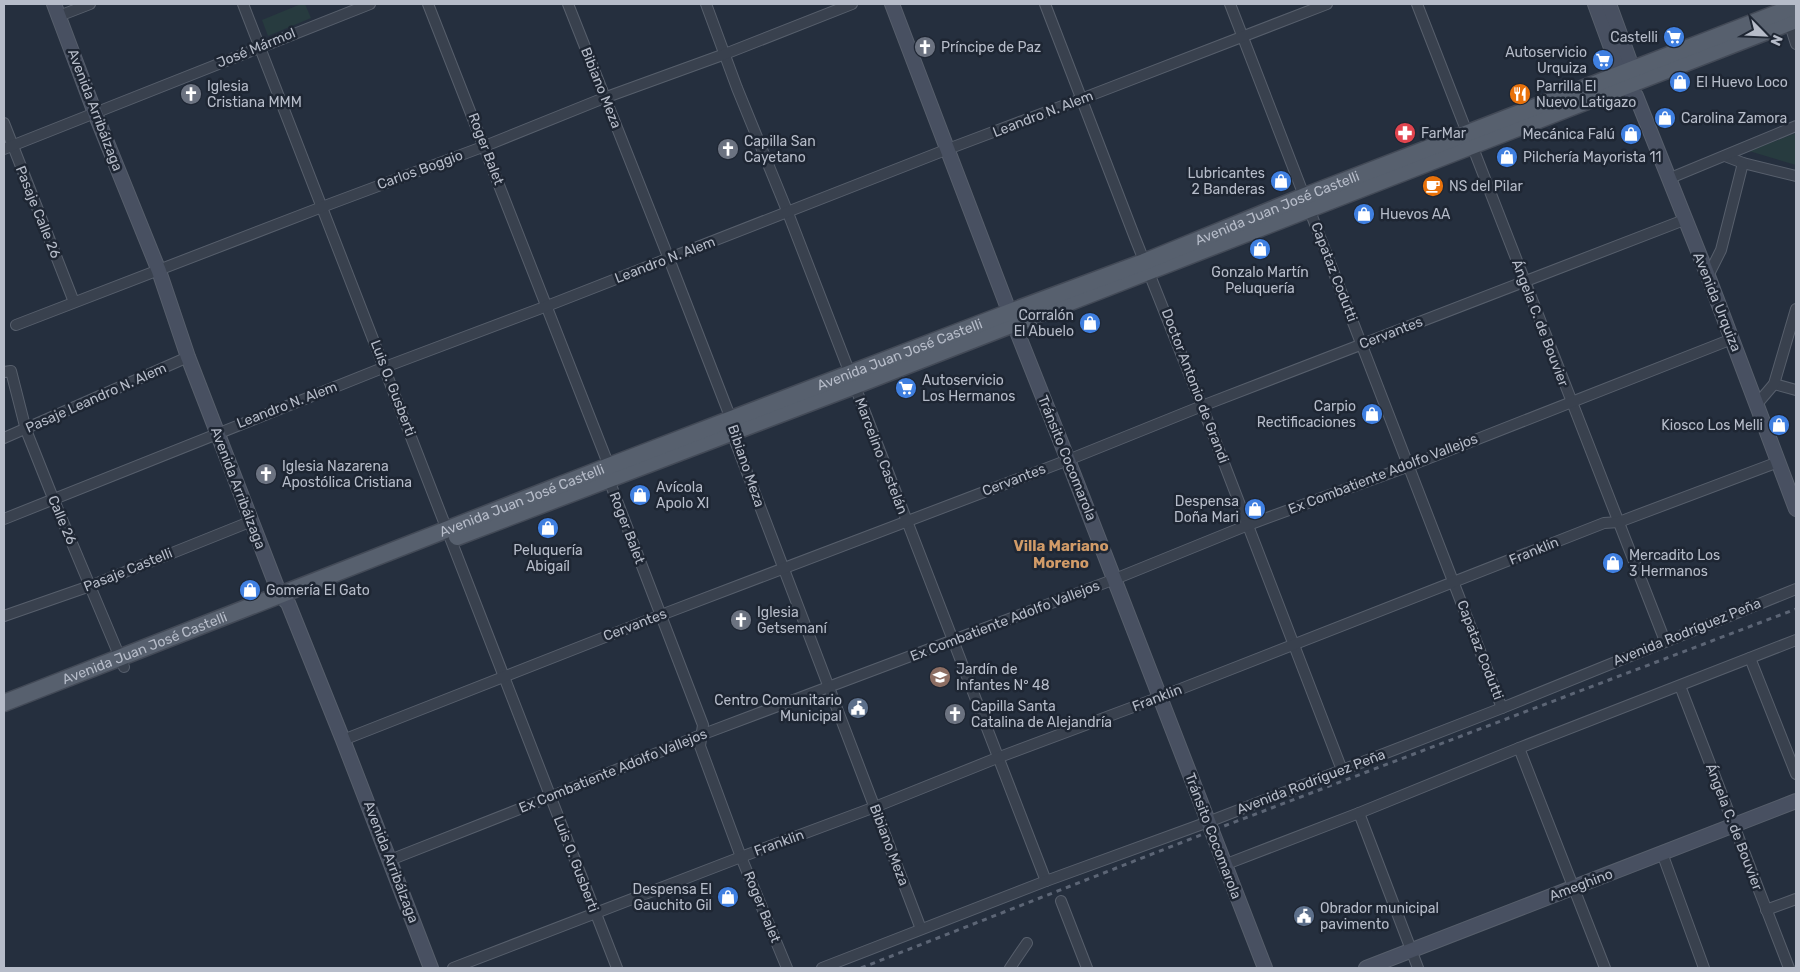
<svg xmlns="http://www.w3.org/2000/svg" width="1800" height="972" viewBox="0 0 1800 972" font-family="Rubik,sans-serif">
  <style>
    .green { fill: #273b3f }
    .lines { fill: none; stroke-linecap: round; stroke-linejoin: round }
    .street-casing { stroke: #575f6c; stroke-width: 12 }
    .secondary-casing { stroke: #575f6c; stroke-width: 16 }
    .primary-casing { stroke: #434a57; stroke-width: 19 }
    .street { stroke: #39414e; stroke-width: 10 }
    .secondary { stroke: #485061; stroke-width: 14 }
    .primary { stroke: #57606e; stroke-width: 16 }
    .rail { stroke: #5c6575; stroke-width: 3; stroke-dasharray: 5 5; stroke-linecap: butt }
    .labels { text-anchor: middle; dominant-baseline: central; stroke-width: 5; stroke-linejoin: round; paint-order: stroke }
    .poi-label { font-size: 14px; fill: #b6bcc9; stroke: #1e2633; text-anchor: start }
    .street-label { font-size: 14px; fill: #b6bcc9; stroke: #1e2633 }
    .neighbourhood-label { font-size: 15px; font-weight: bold; fill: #d19b68; stroke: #1e2633 }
  </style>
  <rect width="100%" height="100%" fill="#252f3e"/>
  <g class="green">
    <path d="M301 4H305L311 18 268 36 262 20Z"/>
    <path d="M1796 133V165L1749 151Z"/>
  </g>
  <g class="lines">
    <g class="street-casing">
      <g id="street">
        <path d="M243 4 617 968"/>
        <path d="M428 4 609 466V480L703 725 700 746 741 857 787 968"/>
        <path d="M568 4 669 259 731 419 732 433 921 929"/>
        <path d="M706 4 737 88 788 213 1046 881"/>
        <path d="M1045 4 1135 238 1202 406 1342 770"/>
        <path d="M1230 4 1502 708"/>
        <path d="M1417 4 1665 641"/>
        <path d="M59 16 90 4"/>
        <path d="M1788 19 1796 44"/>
        <path d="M4 123 74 302"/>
        <path d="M4 149 370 4"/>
        <path d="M1725 156 1743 163 1796 176"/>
        <path d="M1668 179 1796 126"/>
        <path d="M1708 276 1721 250 1743 163"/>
        <path d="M16 325 322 207 485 146 604 98 725 54 852 4"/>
        <path d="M4 372 11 371 26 430 53 498 124 667"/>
        <path d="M1774 384 1796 390"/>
        <path d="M1757 404 1774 384 1796 309"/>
        <path d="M4 438 188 357"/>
        <path d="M4 519 385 367 547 306 948 149 1081 99 1327 4"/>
        <path d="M4 616 90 586 252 521"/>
        <path d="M1750 658 1796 774"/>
        <path d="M1680 686 1789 968"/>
        <path d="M343 740 661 615 1068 460 1202 406 1684 220"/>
        <path d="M1519 748 1605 968"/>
        <path d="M1359 813 1418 968"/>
        <path d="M1662 853 1704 968"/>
        <path d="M390 860 550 797 701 735 1115 579 1248 525 1409 466 1732 339"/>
        <path d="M1224 865 1359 813 1519 748 1796 640"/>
        <path d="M1061 901 1087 968"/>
        <path d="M1766 910 1796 899"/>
        <path d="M453 968 741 857 875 807 997 758 1160 697 1604 523 1619 522 1778 462"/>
        <path d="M822 968 1046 881 1208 822 1502 708 1796 589"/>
        <path d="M1010 968 1027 943"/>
      </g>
    </g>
    <g class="secondary-casing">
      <g id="secondary">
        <path d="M54 4 95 113 159 271 188 357 280 595 288 603 343 740 431 968"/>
        <path d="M892 4 1014 324 1068 460 1265 968"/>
        <path d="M1595 4 1625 86 1636 96 1708 276 1796 509"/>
        <path d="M1609 4 1636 78"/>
        <path d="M1366 968 1796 801"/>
      </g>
    </g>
    <g class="primary-casing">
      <g id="primary">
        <path d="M457 537 854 386 1796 20"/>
        <path id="s1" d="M4 703 609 466 1010 312 1144 262 1305 196 1796 6"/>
      </g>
    </g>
    <use href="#street" class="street"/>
    <use href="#secondary" class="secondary"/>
    <use href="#primary" class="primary"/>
    <path class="rail" d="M861 968 1211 831 1796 609"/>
  </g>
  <defs>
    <g id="supermarket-disc" transform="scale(1.125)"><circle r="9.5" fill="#3f7fe0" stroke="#1e2633"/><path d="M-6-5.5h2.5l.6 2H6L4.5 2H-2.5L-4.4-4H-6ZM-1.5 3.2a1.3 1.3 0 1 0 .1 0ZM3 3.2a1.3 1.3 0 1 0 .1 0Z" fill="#fff"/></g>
    <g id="church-disc" transform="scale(1.125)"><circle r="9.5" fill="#6b7280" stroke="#1e2633"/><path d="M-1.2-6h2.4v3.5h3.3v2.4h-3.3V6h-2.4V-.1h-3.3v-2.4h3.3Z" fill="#fff"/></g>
    <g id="shop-disc" transform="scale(1.125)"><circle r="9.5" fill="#3f7fe0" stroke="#1e2633"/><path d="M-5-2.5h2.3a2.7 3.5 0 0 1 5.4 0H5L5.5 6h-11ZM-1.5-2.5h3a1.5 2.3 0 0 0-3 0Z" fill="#fff"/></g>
    <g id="restaurant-disc" transform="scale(1.125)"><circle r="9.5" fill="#e8710a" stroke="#1e2633"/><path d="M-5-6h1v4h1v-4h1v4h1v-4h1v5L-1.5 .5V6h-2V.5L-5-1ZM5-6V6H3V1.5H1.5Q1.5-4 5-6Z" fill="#fff"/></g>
    <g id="pharmacy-disc" transform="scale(1.125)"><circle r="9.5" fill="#e0444e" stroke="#1e2633"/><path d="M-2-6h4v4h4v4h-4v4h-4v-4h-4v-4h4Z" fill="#fff"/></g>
    <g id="cafe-disc" transform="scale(1.125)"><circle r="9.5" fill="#e8710a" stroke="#1e2633"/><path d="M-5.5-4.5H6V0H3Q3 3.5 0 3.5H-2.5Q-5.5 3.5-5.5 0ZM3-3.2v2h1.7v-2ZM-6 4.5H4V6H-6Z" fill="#fff"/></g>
    <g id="school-disc" transform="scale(1.125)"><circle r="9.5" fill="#8d6e63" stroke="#1e2633"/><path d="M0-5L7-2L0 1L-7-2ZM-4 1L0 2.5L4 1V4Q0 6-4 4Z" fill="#fff"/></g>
    <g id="civic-disc" transform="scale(1.125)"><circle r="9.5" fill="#5c6f8a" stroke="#1e2633"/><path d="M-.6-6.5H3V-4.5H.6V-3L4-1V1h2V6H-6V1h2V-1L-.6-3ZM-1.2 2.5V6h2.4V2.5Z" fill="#fff"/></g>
  </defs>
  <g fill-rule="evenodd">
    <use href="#supermarket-disc" x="1674" y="37"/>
    <use href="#church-disc" x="925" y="47"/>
    <use href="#supermarket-disc" x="1603" y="60"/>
    <use href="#shop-disc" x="1680" y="82"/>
    <use href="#church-disc" x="191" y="94"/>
    <use href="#restaurant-disc" x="1520" y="94"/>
    <use href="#shop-disc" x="1665" y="118"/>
    <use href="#pharmacy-disc" x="1405" y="133"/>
    <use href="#shop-disc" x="1631" y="134"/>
    <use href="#church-disc" x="728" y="149"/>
    <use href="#shop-disc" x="1507" y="157"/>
    <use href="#shop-disc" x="1281" y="181"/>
    <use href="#cafe-disc" x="1433" y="186"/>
    <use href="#shop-disc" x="1364" y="214"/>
    <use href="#shop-disc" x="1260" y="249"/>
    <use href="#shop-disc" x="1090" y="323"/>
    <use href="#supermarket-disc" x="906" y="388"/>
    <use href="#shop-disc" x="1372" y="414"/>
    <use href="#shop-disc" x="1779" y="425"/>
    <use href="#church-disc" x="266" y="474"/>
    <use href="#shop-disc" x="640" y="495"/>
    <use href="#shop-disc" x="1255" y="509"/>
    <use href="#shop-disc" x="548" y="528"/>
    <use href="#shop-disc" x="1613" y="563"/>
    <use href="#shop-disc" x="250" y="590"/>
    <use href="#church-disc" x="741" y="620"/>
    <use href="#school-disc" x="940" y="677"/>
    <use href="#civic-disc" x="858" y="708"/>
    <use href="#church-disc" x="955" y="714"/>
    <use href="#shop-disc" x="728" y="897"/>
    <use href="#civic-disc" x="1304" y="916"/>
  </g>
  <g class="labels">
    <g class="poi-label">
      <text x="1658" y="37" text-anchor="end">Castelli</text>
      <text x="941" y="47">Príncipe de Paz</text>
      <text x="1587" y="52" text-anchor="end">Autoservicio<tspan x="1587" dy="16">Urquiza</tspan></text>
      <text x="1696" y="82">El Huevo Loco</text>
      <text x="207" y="86">Iglesia<tspan x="207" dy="16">Cristiana MMM</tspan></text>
      <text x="1536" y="86">Parrilla El<tspan x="1536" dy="16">Nuevo Latigazo</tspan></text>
      <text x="1681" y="118">Carolina Zamora</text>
      <text x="1421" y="133">FarMar</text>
      <text x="1615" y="134" text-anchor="end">Mecánica Falú</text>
      <text x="744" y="141">Capilla San<tspan x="744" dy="16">Cayetano</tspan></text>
      <text x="1523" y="157">Pilchería Mayorista 11</text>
      <text x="1265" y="173" text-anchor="end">Lubricantes<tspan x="1265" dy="16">2 Banderas</tspan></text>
      <text x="1449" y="186">NS del Pilar</text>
      <text x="1380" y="214">Huevos AA</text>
      <text x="1260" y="272" text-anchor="middle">Gonzalo Martín<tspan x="1260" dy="16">Peluquería</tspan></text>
      <text x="1074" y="315" text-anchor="end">Corralón<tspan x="1074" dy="16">El Abuelo</tspan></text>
      <text x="922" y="380">Autoservicio<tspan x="922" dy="16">Los Hermanos</tspan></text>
      <text x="1356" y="406" text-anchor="end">Carpio<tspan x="1356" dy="16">Rectificaciones</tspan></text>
      <text x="1763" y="425" text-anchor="end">Kiosco Los Melli</text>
      <text x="282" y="466">Iglesia Nazarena<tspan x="282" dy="16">Apostólica Cristiana</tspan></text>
      <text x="656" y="487">Avícola<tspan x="656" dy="16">Apolo XI</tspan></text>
      <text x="1239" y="501" text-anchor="end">Despensa<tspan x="1239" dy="16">Doña Mari</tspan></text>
      <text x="548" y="550" text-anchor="middle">Peluquería<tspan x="548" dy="16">Abigaíl</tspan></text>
      <text x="1629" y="555">Mercadito Los<tspan x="1629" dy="16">3 Hermanos</tspan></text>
      <text x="266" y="590">Gomería El Gato</text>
      <text x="757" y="612">Iglesia<tspan x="757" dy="16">Getsemaní</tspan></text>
      <text x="956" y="669">Jardín de<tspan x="956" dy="16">Infantes N° 48</tspan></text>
      <text x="842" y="700" text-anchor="end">Centro Comunitario<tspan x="842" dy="16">Municipal</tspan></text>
      <text x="971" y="706">Capilla Santa<tspan x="971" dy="16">Catalina de Alejandría</tspan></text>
      <text x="712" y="889" text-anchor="end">Despensa El<tspan x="712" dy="16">Gauchito Gil</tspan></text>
      <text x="1320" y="908">Obrador municipal<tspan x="1320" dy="16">pavimento</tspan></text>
    </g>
    <g class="street-label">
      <text transform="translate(256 48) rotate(-22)">José Mármol</text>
      <text transform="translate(601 88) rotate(68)">Bibiano Meza</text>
      <text transform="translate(95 110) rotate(69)">Avenida Arribálzaga</text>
      <text transform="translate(1043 114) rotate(-21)">Leandro N. Alem</text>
      <text transform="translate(486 149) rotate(69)">Roger Balet</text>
      <text transform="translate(420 170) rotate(-20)">Carlos Boggio</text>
      <text stroke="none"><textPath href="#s1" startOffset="1366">Avenida Juan José Castelli</textPath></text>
      <text transform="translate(38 212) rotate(68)">Pasaje Calle 26</text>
      <text transform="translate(665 260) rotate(-21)">Leandro N. Alem</text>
      <text transform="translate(1334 272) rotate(69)">Capataz Codutti</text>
      <text transform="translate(1717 302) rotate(68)">Avenida Urquiza</text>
      <text transform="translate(1540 323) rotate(69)">Ángela C. de Bouvier</text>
      <text transform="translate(1391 333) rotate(-21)">Cervantes</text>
      <text stroke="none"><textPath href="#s1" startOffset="961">Avenida Juan José Castelli</textPath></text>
      <text transform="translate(1195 386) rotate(69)">Doctor Antonio de Grandi</text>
      <text transform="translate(393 388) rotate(69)">Luis O. Gusberti</text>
      <text transform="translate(96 398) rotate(-24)">Pasaje Leandro N. Alem</text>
      <text transform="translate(287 405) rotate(-21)">Leandro N. Alem</text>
      <text transform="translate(881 456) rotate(69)">Marcelino Castelán</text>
      <text transform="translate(1067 458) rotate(68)">Tránsito Cocomarola</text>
      <text transform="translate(746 466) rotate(71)">Bibiano Meza</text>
      <text transform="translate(1383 474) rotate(-21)">Ex Combatiente Adolfo Vallejos</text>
      <text transform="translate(1014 480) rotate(-21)">Cervantes</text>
      <text transform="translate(238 488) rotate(69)">Avenida Arribálzaga</text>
      <text stroke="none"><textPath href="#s1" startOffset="556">Avenida Juan José Castelli</textPath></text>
      <text transform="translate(62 520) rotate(67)">Calle 26</text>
      <text transform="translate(627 528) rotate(69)">Roger Balet</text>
      <text transform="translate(1534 551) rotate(-22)">Franklin</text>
      <text transform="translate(128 570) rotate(-22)">Pasaje Castelli</text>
      <text transform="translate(1005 621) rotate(-21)">Ex Combatiente Adolfo Vallejos</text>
      <text transform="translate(635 625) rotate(-21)">Cervantes</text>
      <text transform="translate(1687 632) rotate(-22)">Avenida Rodríguez Peña</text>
      <text stroke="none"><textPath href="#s1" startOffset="151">Avenida Juan José Castelli</textPath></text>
      <text transform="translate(1480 650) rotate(69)">Capataz Codutti</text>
      <text transform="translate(1157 698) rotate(-21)">Franklin</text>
      <text transform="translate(613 771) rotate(-22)">Ex Combatiente Adolfo Vallejos</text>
      <text transform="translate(1311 782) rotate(-21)">Avenida Rodríguez Peña</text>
      <text transform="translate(1734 827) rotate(69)">Ángela C. de Bouvier</text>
      <text transform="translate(1213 836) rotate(69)">Tránsito Cocomarola</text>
      <text transform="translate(779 843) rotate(-20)">Franklin</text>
      <text transform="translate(889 845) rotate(69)">Bibiano Meza</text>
      <text transform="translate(391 862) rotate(69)">Avenida Arribálzaga</text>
      <text transform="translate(576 864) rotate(69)">Luis O. Gusberti</text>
      <text transform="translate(1581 885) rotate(-21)">Ameghino</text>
      <text transform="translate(762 907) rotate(68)">Roger Balet</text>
    </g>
    <g class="neighbourhood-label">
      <text x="1061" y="546">Villa Mariano<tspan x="1061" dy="17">Moreno</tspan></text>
    </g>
  </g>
  <rect width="1800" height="972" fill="none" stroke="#b6bcc9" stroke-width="10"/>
  <g transform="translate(1765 35) rotate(114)" stroke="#1e2633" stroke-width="4" paint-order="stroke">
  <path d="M0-4L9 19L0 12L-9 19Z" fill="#b6bcc9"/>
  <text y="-8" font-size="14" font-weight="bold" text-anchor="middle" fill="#b6bcc9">N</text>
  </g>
</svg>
